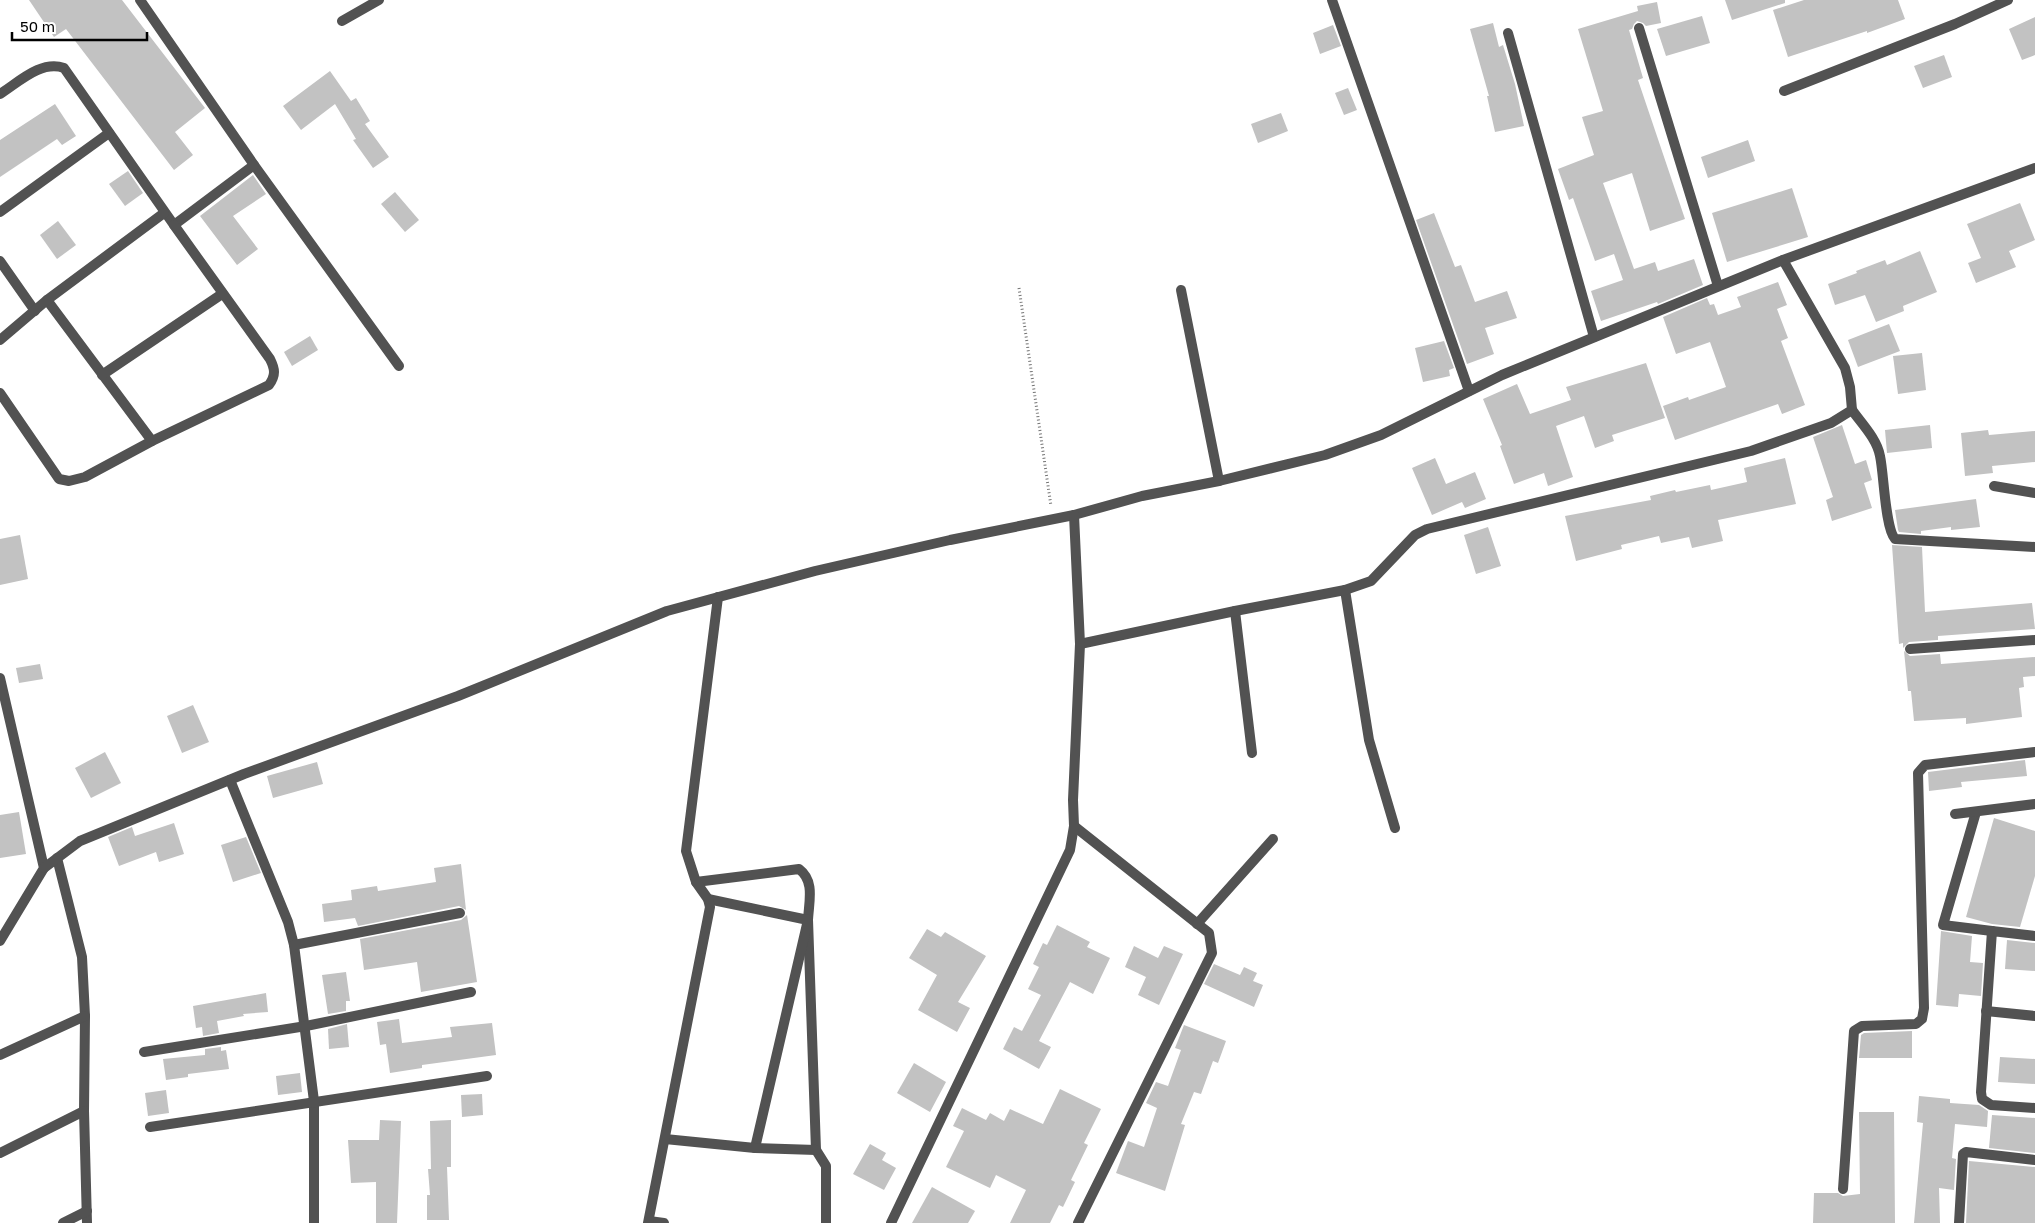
<svg xmlns="http://www.w3.org/2000/svg" width="2035" height="1223" viewBox="0 0 2035 1223" font-family="'Golos Text',sans-serif">
  <style>
    .building { fill: #c2c2c2 }
    .lines { fill: none; stroke-linecap: round; stroke-linejoin: round }
    .path { stroke: #747474; stroke-width: 3; stroke-dasharray: 1 2.5; stroke-linecap: butt }
    .street { stroke: #525252; stroke-width: 10 }
  </style>
  <rect width="100%" height="100%" fill="#fff"/>
  <g class="building">
    <path d="M29 0H122L205 108 175 132 193 155 174 170 66 29 54 37Z"/>
    <path d="M1725 0H1785V3L1732 20Z"/>
    <path d="M1804 0H1898L1905 19 1867 33V31L1788 57 1773 10Z"/>
    <path d="M1657 2 1661 23 1646 26 1643 23 1637 21 1634 24 1632 29 1629 30 1643 78 1638 80 1685 219 1650 231 1632 173 1603 183 1634 269 1655 262 1658 271 1694 259 1703 285 1658 304 1657 302 1601 321 1591 291 1623 280 1614 254 1595 261 1573 198 1569 200 1558 169 1594 155 1582 117 1603 111 1578 29 1638 11 1637 6Z"/>
    <path d="M1702 16 1710 43 1666 56 1657 29Z"/>
    <path d="M2035 17V55L2022 60 2009 29Z"/>
    <path d="M1493 23 1499 47 1503 45 1515 84 1524 126 1495 132 1487 96H1489L1470 29Z"/>
    <path d="M1333 25 1341 46 1320 54 1313 33Z"/>
    <path d="M1944 55 1952 77 1923 88 1914 66Z"/>
    <path d="M330 71 351 101 356 98 370 121 365 124 389 157 373 168 353 140 356 139 335 104 301 130 283 106Z"/>
    <path d="M1348 88 1357 110 1344 115 1335 93Z"/>
    <path d="M55 104 76 136 62 145 57 139 0 177V140Z"/>
    <path d="M1281 113 1288 131 1258 143 1251 124Z"/>
    <path d="M1748 140 1755 161 1708 178 1701 157Z"/>
    <path d="M128 171 143 193 125 206 109 184Z"/>
    <path d="M253 175 266 194 233 216 258 249 237 265 200 216Z"/>
    <path d="M1792 188 1808 237 1727 262 1712 213Z"/>
    <path d="M395 192 419 220 405 232 381 204Z"/>
    <path d="M2020 203 2035 240 2009 251 2016 267 1976 283 1968 263 1981 258 1967 224Z"/>
    <path d="M1434 213 1455 267 1461 265 1475 302 1507 291 1517 318 1485 328 1494 354 1467 364 1416 220Z"/>
    <path d="M58 221 76 245 57 259 40 235Z"/>
    <path d="M1920 251 1937 292 1903 306 1904 311 1876 322 1865 295 1835 305 1828 284 1857 273 1856 271 1885 260 1887 265Z"/>
    <path d="M1778 282 1787 305 1777 309 1788 338 1781 341 1805 405 1782 414 1778 404 1675 440 1663 406 1688 397 1689 400 1726 387 1710 342 1676 354 1663 317 1707 298 1710 305 1714 304 1718 315 1741 307 1737 297Z"/>
    <path d="M1889 324 1900 351 1858 367 1848 340Z"/>
    <path d="M310 336 318 350 292 366 284 352Z"/>
    <path d="M1444 341 1454 368 1449 370 1450 376 1423 382 1415 348Z"/>
    <path d="M1922 353 1926 390 1898 394 1893 356Z"/>
    <path d="M1646 363 1665 418 1612 435 1614 441 1595 448 1584 416 1556 426 1573 477 1548 486 1544 473 1514 484 1500 446 1502 445 1483 399 1517 384 1530 414 1571 400 1566 387Z"/>
    <path d="M1842 425 1855 464 1866 460 1872 480 1864 483 1872 508 1832 521 1826 500 1833 497 1813 437Z"/>
    <path d="M1930 425 1932 448 1887 453 1885 430Z"/>
    <path d="M1988 430 1989 435 2035 431V462L1992 466 1993 473 1965 476 1961 433Z"/>
    <path d="M1435 458 1446 484 1475 472 1486 499 1465 508 1462 502 1432 515 1412 468Z"/>
    <path d="M1785 458 1796 504 1718 520 1723 541 1692 548 1689 537 1661 543 1659 536 1621 545 1622 549 1576 561 1565 516 1651 500 1650 496 1675 490 1676 492 1710 485 1711 490 1747 482 1744 468Z"/>
    <path d="M1976 499 1980 527 1951 530V527L1921 531V534L1899 532 1898 530 1895 510Z"/>
    <path d="M1488 527 1501 566 1476 574 1464 535Z"/>
    <path d="M20 535 28 579 0 585V539Z"/>
    <path d="M1892 545 1922 547 1925 612 2032 603 2035 629 1938 636V640L1909 642 1903 648V643L1899 644Z"/>
    <path d="M1904 651 1910 656 1940 654 1941 664 2035 657V676L2023 677 2024 687 2019 688 2022 717 1966 724V718L1914 721 1911 691H1908Z"/>
    <path d="M40 664 43 679 19 683 16 668Z"/>
    <path d="M193 705 209 742 182 753 167 716Z"/>
    <path d="M105 752 121 783 91 798 75 768Z"/>
    <path d="M2025 760 2027 776 1961 782 1962 787 1929 791 1928 772Z"/>
    <path d="M317 762 323 784 273 798 267 776Z"/>
    <path d="M19 812 26 854 0 858V815Z"/>
    <path d="M1994 818 2035 831V876L2020 927 1992 924 1966 917Z"/>
    <path d="M174 823 184 854 159 862 156 852 119 866 108 837 132 827 135 836Z"/>
    <path d="M246 837 261 873 233 882 221 845Z"/>
    <path d="M461 864 466 910 459 906 358 926 355 918 324 922 322 904 352 900 351 890 377 886 378 891 436 882 434 868Z"/>
    <path d="M467 915 477 982 421 992 417 962 364 970 360 939 461 920Z"/>
    <path d="M1057 925 1090 942 1087 947 1110 958 1093 994 1070 982 1039 1041 1051 1047 1039 1069 1003 1049 1014 1027 1022 1031 1041 995 1028 989 1039 967 1033 964 1043 943 1047 945Z"/>
    <path d="M927 929 941 937 945 932 986 956 958 1002 970 1008 957 1032 918 1010 937 975 909 958Z"/>
    <path d="M1941 931 1972 936 1970 962 1983 963 1981 996 1959 994 1958 1007 1936 1005Z"/>
    <path d="M2007 940 2035 943V971L2005 969Z"/>
    <path d="M1134 946 1158 958 1164 946 1183 954 1159 1005 1138 995 1146 977 1125 967Z"/>
    <path d="M1214 964 1240 975 1244 967 1257 973 1253 981 1263 985 1254 1007 1204 984Z"/>
    <path d="M346 972 350 1001H346V1011L328 1014 322 975Z"/>
    <path d="M266 993 268 1012 243 1014 244 1016 217 1021 219 1033 203 1036 202 1027 196 1028 193 1006Z"/>
    <path d="M399 1019 402 1043 452 1037 450 1027 492 1023 496 1055 422 1065V1068L390 1073 386 1044 380 1045 377 1022Z"/>
    <path d="M347 1024 349 1047 329 1049 328 1029Z"/>
    <path d="M1184 1025 1226 1041 1218 1063 1213 1061 1201 1094 1194 1092 1181 1124 1185 1125 1165 1191 1116 1173 1128 1141 1144 1147 1157 1108 1146 1103 1156 1082 1168 1086 1181 1050 1175 1048Z"/>
    <path d="M1912 1031V1058H1859L1861 1035 1864 1033Z"/>
    <path d="M221 1047V1051L226 1050 229 1069 188 1074V1077L166 1080 163 1059 205 1055V1049Z"/>
    <path d="M2000 1057 2035 1059V1084L1998 1082Z"/>
    <path d="M914 1063 946 1082 930 1112 897 1093Z"/>
    <path d="M300 1073 302 1092 278 1095 276 1076Z"/>
    <path d="M1060 1089 1101 1109 1084 1143 1088 1145 1071 1180 1075 1182 1063 1207 1059 1205 1050 1223H1010L1026 1190 996 1175 990 1188 946 1167 964 1131 953 1126 962 1108 986 1120 990 1113 1004 1121 1010 1109 1043 1124Z"/>
    <path d="M166 1090 169 1113 148 1116 145 1093Z"/>
    <path d="M482 1094 483 1115 462 1117 461 1095Z"/>
    <path d="M1919 1096 1950 1099V1103L1979 1105 1988 1111 1987 1127 1955 1124 1952 1158 1956 1159 1954 1190 1939 1188 1940 1223H1914L1923 1123 1917 1122Z"/>
    <path d="M1859 1112H1894L1895 1223H1813L1814 1193H1838L1843 1196 1860 1194Z"/>
    <path d="M1992 1115 2035 1118V1153L1989 1148Z"/>
    <path d="M380 1120 401 1121 397 1223H376V1182L351 1183 348 1140H379Z"/>
    <path d="M451 1120V1167H447L449 1220H427V1195H430L428 1169H431L430 1121Z"/>
    <path d="M870 1144 886 1153 882 1160 896 1168 884 1190 853 1174Z"/>
    <path d="M1969 1161 2035 1167V1223H1966Z"/>
    <path d="M932 1187 975 1211 968 1223H912Z"/>
  </g>
  <g class="lines">
    <path class="path" d="M1019 288 1051 506"/>
    <g class="street">
      <path d="M140 0 254 165 399 366"/>
      <path d="M1332 0 1469 391"/>
      <path d="M342 21 379 0"/>
      <path d="M1639 28 1718 286"/>
      <path d="M1508 33 1594 337"/>
      <path d="M1784 91 1955 24 2008 0"/>
      <path d="M0 94C19 82 41 60 64 68L174 225 254 165"/>
      <path d="M0 212 109 133"/>
      <path d="M0 261 35 311"/>
      <path d="M1181 290 1219 481"/>
      <path d="M47 300 152 441"/>
      <path d="M0 340 47 300 164 213"/>
      <path d="M102 375 222 294"/>
      <path d="M0 393 59 479 69 481 85 477 152 441 269 385C276 375 275 369 270 359L174 225"/>
      <path d="M1852 410C1862 424 1877 439 1880 456 1884 474 1885 528 1895 539L2035 547"/>
      <path d="M1994 486 2035 493"/>
      <path d="M1345 590 1369 740 1395 828"/>
      <path d="M1235 611 1252 753"/>
      <path d="M1080 644 1235 611 1345 590 1371 581 1415 535 1427 529 1751 451 1831 423 1852 410 1850 387 1845 368 1783 260"/>
      <path d="M1910 649 2035 640"/>
      <path d="M0 678 44 868 0 941"/>
      <path d="M230 780 288 922 294 945 314 1101V1223"/>
      <path d="M1976 812 1943 925 1992 931"/>
      <path d="M1955 814 2035 804"/>
      <path d="M1074 826 1209 933 1212 953 1078 1223"/>
      <path d="M57 858 82 957 85 1016 84 1111"/>
      <path d="M44 868 80 841 244 774 458 696 667 611 815 571 950 540 1074 515 1142 496 1219 481 1325 455 1381 435 1502 375 1783 260 2035 168"/>
      <path d="M696 882 799 869C815 881 809 901 808 920L816 1150 826 1166V1223"/>
      <path d="M708 899 808 920 755 1148"/>
      <path d="M1197 924 1273 839"/>
      <path d="M2035 936 1992 931 1981 1092 1982 1099 1991 1105 2035 1108"/>
      <path d="M294 945 460 913"/>
      <path d="M1986 1011 2035 1016"/>
      <path d="M144 1052 306 1026 471 992"/>
      <path d="M0 1055 85 1016"/>
      <path d="M150 1127 487 1076"/>
      <path d="M665 1139 755 1148 816 1150"/>
      <path d="M0 1153 84 1111 87 1223"/>
      <path d="M1843 1189 1854 1031 1862 1026 1916 1024 1922 1019 1924 1008 1918 773 1925 765 2035 752"/>
      <path d="M649 1221 664 1223"/>
      <path d="M63 1223 87 1211"/>
      <path d="M648 1223 710 907 708 899 696 882 686 851 718 597"/>
      <path d="M891 1223 1070 850 1074 826 1073 800 1080 644 1074 515"/>
      <path d="M1959 1223 1963 1154 1966 1152 2035 1160"/>
    </g>
  </g>
  <path d="M12 32v8h135v-8" fill="none" stroke="#000000" stroke-width="2.5"/>
  <text x="20" y="32" font-size="15" fill="#000000" stroke="#ffffff" stroke-width="4" paint-order="stroke">50 m</text>
</svg>
